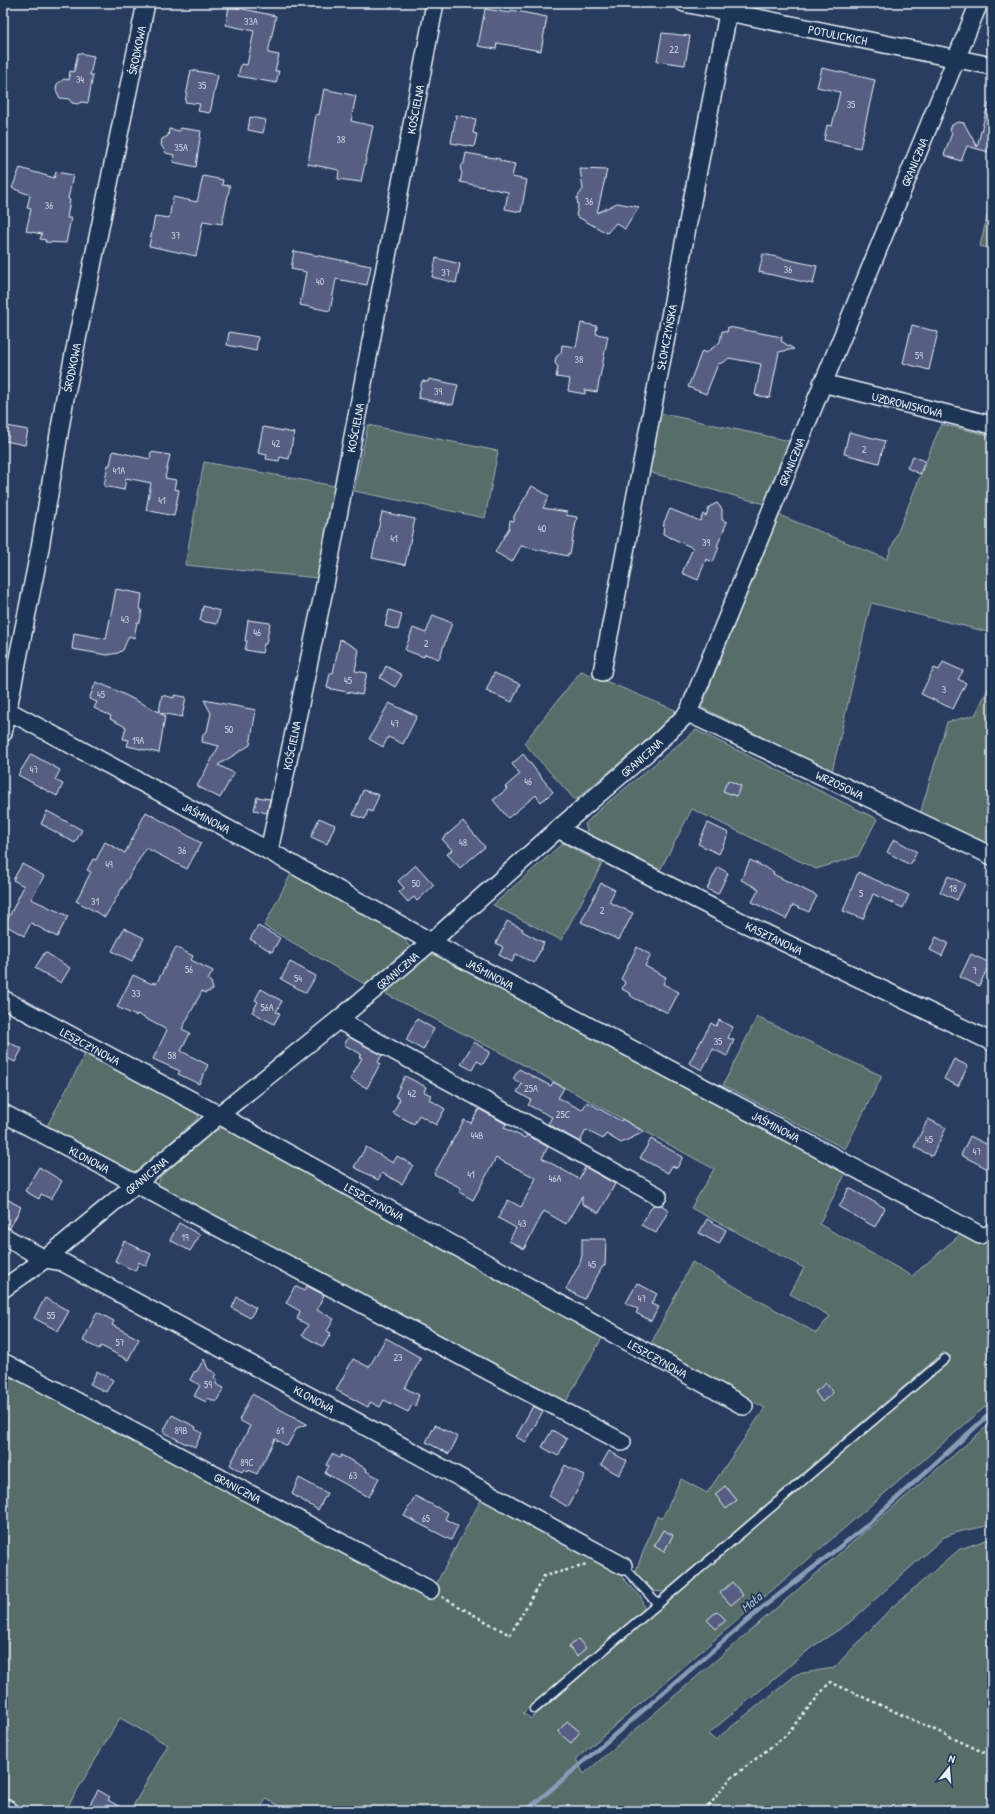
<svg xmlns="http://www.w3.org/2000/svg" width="995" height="1814" viewBox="0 0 995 1814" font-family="'Patrick Hand',sans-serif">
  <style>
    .green { fill: #576d69; stroke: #a0afb0 }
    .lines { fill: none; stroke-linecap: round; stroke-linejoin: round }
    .stream { stroke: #879db7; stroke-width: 4.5 }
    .building { fill: #575e83; stroke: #e8f1f8 }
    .service-casing { stroke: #e8f1f8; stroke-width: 11 }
    .minor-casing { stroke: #e8f1f8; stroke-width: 20 }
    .path { stroke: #e8f1f8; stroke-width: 2.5; stroke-dasharray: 3 3; stroke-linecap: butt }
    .service { stroke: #1d3557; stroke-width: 8 }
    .minor { stroke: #1d3557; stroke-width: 17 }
    .labels { text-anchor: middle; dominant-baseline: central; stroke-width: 3.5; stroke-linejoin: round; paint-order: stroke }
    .number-label { font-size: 10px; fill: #c4ccdb }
    .street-label { font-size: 12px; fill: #e8f1f8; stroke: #1d3557 }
    .water-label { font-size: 13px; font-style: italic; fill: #afc0d2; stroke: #1d3557 }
  </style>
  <rect width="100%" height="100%" fill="#293d60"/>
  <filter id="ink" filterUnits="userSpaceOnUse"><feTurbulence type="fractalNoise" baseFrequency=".025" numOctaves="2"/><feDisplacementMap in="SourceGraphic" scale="8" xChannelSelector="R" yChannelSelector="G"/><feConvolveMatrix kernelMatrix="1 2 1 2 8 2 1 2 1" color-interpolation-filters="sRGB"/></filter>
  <g filter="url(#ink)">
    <g class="green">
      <path d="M992 196V249L980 246Z"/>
      <path d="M659 413 790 441 764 504 648 472Z"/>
      <path d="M941 424 992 436V633L871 603 832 772 701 707 779 515 887 559Z"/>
      <path d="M368 425 498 451 485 518 354 491Z"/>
      <path d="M204 462 335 486 318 578 185 565Z"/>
      <path d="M581 671 675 710 673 718 575 800 524 743Z"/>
      <path d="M989 687 992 688V845L920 814 947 722 975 715Z"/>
      <path d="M696 730 877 819 858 856 816 869 692 809 660 870 588 835 585 824 600 809Z"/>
      <path d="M563 843 602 864 561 940 493 905Z"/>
      <path d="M292 872 401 933 410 948 368 986 264 926Z"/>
      <path d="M440 951 847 1171 819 1224 912 1276 962 1233 981 1243 992 1235V1401L576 1759 584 1774 992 1422V1525L958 1532 944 1537 849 1623 812 1647 708 1734 715 1740 797 1674 834 1668 891 1608 960 1549 992 1538V1811H289L266 1799 259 1811H130L168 1745 120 1718 65 1811H29L3 1797V1367L435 1586 483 1496 608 1562 641 1597 644 1609 523 1713 531 1719 951 1357 944 1352 664 1592 654 1591 635 1573 657 1516 662 1519 681 1479 707 1493 765 1408 651 1344 692 1262 816 1333 830 1316 790 1294 804 1268 691 1208 714 1169 505 1055 384 993 430 954Z"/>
      <path d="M757 1017 882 1076 845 1149 723 1085Z"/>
      <path d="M87 1051 199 1114 198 1118 136 1173H128L46 1128Z"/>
      <path d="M221 1128 230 1130 603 1336 564 1405 162 1190 158 1185 160 1177 213 1132Z"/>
    </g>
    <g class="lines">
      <path class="stream" d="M526 1811 762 1608 865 1527 992 1412"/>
    </g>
    <g class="building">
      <path d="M229 6 276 16 268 53 279 55 275 71H279L276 83 238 76 241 64 247 65 254 31 226 25Z"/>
      <path d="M485 9 510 13 511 10 547 17 541 51 497 43 496 49 478 46Z"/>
      <path d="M662 33 690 36 685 65 657 61Z"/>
      <path d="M78 53 94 56 90 75H93L88 103 82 102 77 104 72 103 69 99 60 98 56 90 57 84 64 79 69 80 70 71 74 72Z"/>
      <path d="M822 68 875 80 860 148 824 140 827 125 832 126 840 92 817 87Z"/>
      <path d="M191 70 218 75 210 113 198 111 200 104 185 102Z"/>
      <path d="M324 89 356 96 351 121 373 126 361 182 338 179 339 170 308 164 316 114 319 115Z"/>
      <path d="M988 104 992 105V153L967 146 961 161 944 155 952 133 950 130 952 125 958 122 964 123 977 147Z"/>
      <path d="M456 115 476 119 473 133 477 134 474 147 451 143Z"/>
      <path d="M250 117 266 120 263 133 248 130Z"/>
      <path d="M180 128 201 131 196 167 173 162 174 155 166 153 161 145 162 139 168 136 169 129 180 131Z"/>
      <path d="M466 153 500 159V161L515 164 512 177 527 180 521 212 505 209 508 192 460 182 462 173 460 168 464 163Z"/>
      <path d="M20 168 54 178 56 172 73 175 68 199 70 200 67 218H71L66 243 45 242 46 240 40 239 42 234 26 231 31 209 27 208 30 195 12 188Z"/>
      <path d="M580 169 607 170 597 213 617 203 639 207 625 229 616 223 607 233 576 216 578 206 577 198 583 189Z"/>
      <path d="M203 176 223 180 222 185 230 186 222 224 203 221 196 256 149 246 155 216 169 218 173 197 197 202Z"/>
      <path d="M294 251 371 266 367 285 336 279 330 311 300 305 306 272 291 269Z"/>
      <path d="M763 254 817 266 813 284 759 272Z"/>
      <path d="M436 258 460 264 456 283 432 277Z"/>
      <path d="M581 323 597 326 596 334 608 336 597 392 585 390V394L568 391 570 379 556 377 558 367 555 363 556 357 561 353 562 345 576 347Z"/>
      <path d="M912 325 938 332 929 370 903 363Z"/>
      <path d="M728 327 782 337 781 341 794 349 779 352 770 398 755 395 761 364 729 358 724 362 718 364 706 394 688 387 702 351 706 353 720 342 722 331 727 332Z"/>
      <path d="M229 332 258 337 256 351 227 345Z"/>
      <path d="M429 379 458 385 453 405 418 398 422 381 428 382Z"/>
      <path d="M7 426 28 430 25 445 5 441Z"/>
      <path d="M263 427 294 433 289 459 280 457 279 461 266 459 267 455 258 453Z"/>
      <path d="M849 432 885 441 879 463 844 454Z"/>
      <path d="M113 451 150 459 151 452 170 455 165 478 176 480 174 489 179 490 174 516 146 510 151 483 126 478 124 490 104 486 108 465H110Z"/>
      <path d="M913 456 925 461 920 474 907 468Z"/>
      <path d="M532 486 549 496 543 508 567 512 566 515 577 517 570 554 568 553V556L521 546 512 562 495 552 509 528 510 520 514 521V516Z"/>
      <path d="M717 503 722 509V520L727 522 717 546 719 547 713 562 706 559 698 580 682 573 693 548 663 534 664 522 670 509 700 521 703 514 706 516 709 507Z"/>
      <path d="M382 512 415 519 405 565 372 558Z"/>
      <path d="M116 589 142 594 140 609 142 610 140 622H137L134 638 129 636 123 650 118 653 107 655 72 649 74 633 106 639Z"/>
      <path d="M203 606 220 611 217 624 200 621Z"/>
      <path d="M389 610 402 614 398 630 385 626Z"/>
      <path d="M433 615 452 623 439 659 425 654 424 657 405 650 413 628 426 633Z"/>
      <path d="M248 620 270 623 266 644H264L262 653 245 650 247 641H245Z"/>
      <path d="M340 639 359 650 355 671 367 673 362 695 327 688 330 673H333Z"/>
      <path d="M943 662 963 671 958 679 966 683 953 709 921 694 934 668 939 670Z"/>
      <path d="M386 666 402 675 395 687 380 678Z"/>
      <path d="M494 673 520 684 512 702 486 691Z"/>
      <path d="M96 682 113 689 159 712 162 695 174 698V695L186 697 182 717 160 713 165 716 159 753 127 746 129 740 123 739 126 727 110 719 111 716 94 708 97 702 89 699Z"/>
      <path d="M204 700 256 710 250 745 218 765 234 773 220 798 197 786 219 746 202 742 203 734 207 731 211 713Z"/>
      <path d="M389 703 417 716 403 744 388 737 383 747 369 739Z"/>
      <path d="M31 754 60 770 55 780 63 784 57 796 18 775Z"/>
      <path d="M523 754 553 792 541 802 536 795 508 818 493 800 507 789 505 787 520 774 512 764Z"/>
      <path d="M728 780 741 786 736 796 723 791Z"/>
      <path d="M363 790 379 795 372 812 368 810 365 819 353 815Z"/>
      <path d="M257 797 270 799 267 813 254 810Z"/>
      <path d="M47 811 82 830 75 843 41 824Z"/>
      <path d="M146 812 201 843 187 869 146 848 105 917 76 901 91 872 87 870 93 859 96 860 105 842 125 853Z"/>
      <path d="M319 818 335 825 327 844 311 837Z"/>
      <path d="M463 821 485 847 460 868 447 854 452 850 442 839Z"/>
      <path d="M708 823 729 833 719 854 698 844Z"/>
      <path d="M894 839 917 852 910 865 887 852Z"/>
      <path d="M750 860 774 872 773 874 817 896 809 912 793 905 786 919 752 902 759 889 741 880Z"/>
      <path d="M22 864 44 876 31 899 68 916 57 937 31 923 24 936 5 925 24 886 13 880Z"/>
      <path d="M416 865 434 885 417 901 414 897 408 902 399 892 404 888 398 881Z"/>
      <path d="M718 867 728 873 718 894 707 889Z"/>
      <path d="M858 872 909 895 903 908 873 894 863 919 843 911Z"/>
      <path d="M948 876 965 884 957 900 940 892Z"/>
      <path d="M601 883 615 890 609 902 633 913 619 940 581 922Z"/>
      <path d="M507 921 523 929 522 931 544 943 534 963 516 954 512 962 499 955 503 947 496 943Z"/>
      <path d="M258 926 280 938 272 952 250 939Z"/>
      <path d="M124 928 144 938 132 961 112 951Z"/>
      <path d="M936 937 948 943 942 956 930 950Z"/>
      <path d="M176 947 193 956 191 960 213 971 208 980 211 982 213 990 205 993 202 991 182 1029 190 1033 181 1051 208 1065 199 1084 178 1074 180 1071 153 1059 167 1030 137 1014 136 1016 117 1007 133 975 152 984 153 982 156 984Z"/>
      <path d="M637 947 651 955 645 966 666 977 663 984 679 992 668 1013 650 1004 648 1005 634 998 630 995 631 994 622 989 625 982 621 979Z"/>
      <path d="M45 952 70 968 61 983 35 968Z"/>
      <path d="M971 954 990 963 979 986 960 977Z"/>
      <path d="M290 962 316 976 306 993 281 979Z"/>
      <path d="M261 989 282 1001 276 1012 280 1013 274 1024 252 1012 258 1002 255 1000Z"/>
      <path d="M417 1019 434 1029 423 1050 406 1040Z"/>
      <path d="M719 1020 733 1027 728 1038 734 1040 727 1056 713 1049 702 1070 689 1063 711 1023 716 1026Z"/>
      <path d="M349 1037 382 1055 378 1062 380 1064 367 1088 350 1079 362 1058 359 1057 361 1054 344 1045Z"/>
      <path d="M3 1039 22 1049 15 1062 3 1056Z"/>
      <path d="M474 1042 490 1052 483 1064 477 1061 472 1070 461 1064Z"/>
      <path d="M954 1059 968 1066 958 1086 944 1079Z"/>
      <path d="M519 1069 551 1086 553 1082 564 1088 558 1098 582 1110 587 1102 621 1121 622 1119 644 1132 621 1143 606 1134 603 1139 586 1130 580 1142 548 1124 552 1117 528 1105 531 1100 517 1092 522 1084 513 1079Z"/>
      <path d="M405 1076 426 1087 424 1092 431 1095 429 1099 445 1109 436 1125 419 1115 414 1124 393 1113 400 1099 395 1096Z"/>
      <path d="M479 1109 506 1124 504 1128 525 1138 527 1135 548 1147 542 1158 579 1179 585 1167 615 1184 599 1213 582 1204V1196L566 1224 544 1211 524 1249 509 1241 516 1228 498 1218 508 1200 521 1207 536 1178 496 1158 473 1200 459 1192 461 1188 434 1174 464 1120 471 1123Z"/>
      <path d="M928 1119 946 1128 932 1156 914 1147Z"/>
      <path d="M970 1136 992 1147V1171L961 1155Z"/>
      <path d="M651 1139 683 1157 677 1168 672 1166 668 1173 640 1158Z"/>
      <path d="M366 1147 393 1163 397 1156 413 1165 402 1184 382 1173 378 1180 354 1167Z"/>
      <path d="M39 1167 62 1181 51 1199 41 1194 39 1199 25 1191Z"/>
      <path d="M849 1188 885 1208 875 1227 839 1207Z"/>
      <path d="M3 1197 21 1207 10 1228 3 1226Z"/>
      <path d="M653 1205H661L669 1210 656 1233 641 1225Z"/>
      <path d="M707 1219 726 1230 719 1244 699 1233Z"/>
      <path d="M179 1223 200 1235 190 1251 170 1240Z"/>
      <path d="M582 1239H606L605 1266H603L584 1299 566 1289 580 1263 582 1255Z"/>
      <path d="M124 1241 151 1254 146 1266 139 1262 135 1271 115 1261Z"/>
      <path d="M637 1283 657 1294 651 1304 659 1307 651 1321 636 1313 638 1309 626 1303Z"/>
      <path d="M295 1286 304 1291 307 1286 324 1295 317 1310 334 1319 327 1331 331 1333 323 1347 302 1335 308 1325 297 1319 300 1311 286 1303Z"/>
      <path d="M237 1297 256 1308 250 1318 232 1308Z"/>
      <path d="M45 1298 69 1311 58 1331 34 1318Z"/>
      <path d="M97 1312 114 1321 112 1325 139 1339 128 1360 101 1346 99 1349 83 1341Z"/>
      <path d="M386 1338 421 1358 405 1388 419 1395 415 1406 412 1405 408 1412 384 1400 380 1407 370 1402 368 1407 336 1390 353 1359 369 1367Z"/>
      <path d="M204 1359 208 1369 216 1373 214 1378 218 1380 216 1384 224 1388 216 1402 208 1398 206 1402 194 1396 200 1385 190 1380 194 1372 197 1371Z"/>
      <path d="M97 1371 113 1380 106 1392 90 1384Z"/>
      <path d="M826 1383 833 1393 822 1402 815 1392Z"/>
      <path d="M252 1394 307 1424 297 1428 287 1446 275 1439 257 1474 249 1470 248 1472 244 1469 242 1472 230 1465 250 1426 239 1420Z"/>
      <path d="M533 1406 543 1411 526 1442 516 1437Z"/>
      <path d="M172 1415 196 1427 195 1429 202 1433 195 1447 187 1443 186 1444 163 1432Z"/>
      <path d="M435 1425 458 1437 449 1454 426 1442Z"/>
      <path d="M552 1430 567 1439 558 1456 542 1447Z"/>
      <path d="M609 1451 627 1461 619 1475 601 1465Z"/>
      <path d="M332 1454 340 1458 341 1455 367 1469 366 1471 379 1478 369 1497 325 1473 329 1466 326 1465Z"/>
      <path d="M565 1465 585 1476 568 1507 549 1496Z"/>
      <path d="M299 1478 327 1493 318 1510 292 1494Z"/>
      <path d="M725 1486 737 1500 726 1509 715 1494Z"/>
      <path d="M415 1496 448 1513 445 1519 458 1526 451 1540 404 1516Z"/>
      <path d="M663 1530 673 1535 664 1552 654 1546Z"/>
      <path d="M732 1582 743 1595 731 1605 720 1593Z"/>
      <path d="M717 1611 726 1620 716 1629 707 1620Z"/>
      <path d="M578 1639 586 1648 577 1656 569 1647Z"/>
      <path d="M567 1721 580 1732 571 1743 558 1732Z"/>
      <path d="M98 1790 110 1797 108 1800 127 1811H86Z"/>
    </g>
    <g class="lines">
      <g class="service-casing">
        <g id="service">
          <path d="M980 1235 989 1229 992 1225"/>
          <path d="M623 1566 658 1604 945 1359"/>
          <path d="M534 1709 658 1604"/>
        </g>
      </g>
      <g class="minor-casing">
        <g id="minor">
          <path id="s1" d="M684 3 992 66"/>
          <path id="s2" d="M822 383 992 425"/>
          <path id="s3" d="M602 672 730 3"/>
          <path id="s4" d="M3 708 269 851 431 942 980 1235"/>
          <path id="s5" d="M688 713 992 856"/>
          <path id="s6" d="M3 733 40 548 65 398 146 3"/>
          <path id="s7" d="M558 829 723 913 992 1042"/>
          <path id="s8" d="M269 851 324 590 435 3"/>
          <path id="s9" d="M3 999 219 1115 744 1406"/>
          <path d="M338 1020 658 1196"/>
          <path id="s10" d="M3 1113 622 1442"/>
          <path id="s11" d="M3 1236 45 1259 62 1262 623 1566"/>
          <path id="s12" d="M3 1289 45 1259 219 1115 338 1020 431 942 558 829 649 751 688 713 979 3"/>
          <path id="s13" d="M3 1362 430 1590"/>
          <path d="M3 1807 10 1811"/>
        </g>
      </g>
      <g class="path">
        <path d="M442 1597 510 1635 544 1576 587 1565"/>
        <path d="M705 1811 730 1779 785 1736 830 1682 992 1756"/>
      </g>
      <use href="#service" class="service"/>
      <use href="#minor" class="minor"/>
    </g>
  </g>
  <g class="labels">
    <g class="number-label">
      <text x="251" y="21">33A</text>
      <text x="674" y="49">22</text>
      <text x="80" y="79">34</text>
      <text x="202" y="85">35</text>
      <text x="851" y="104">35</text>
      <text x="341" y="139">38</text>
      <text x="181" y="147">35A</text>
      <text x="589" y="201">36</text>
      <text x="49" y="205">36</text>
      <text x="176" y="235">37</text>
      <text x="788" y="269">36</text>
      <text x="446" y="272">37</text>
      <text x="320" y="281">40</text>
      <text x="919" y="355">59</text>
      <text x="579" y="359">38</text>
      <text x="438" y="391">39</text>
      <text x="276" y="443">42</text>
      <text x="864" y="449">2</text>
      <text x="119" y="470">41A</text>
      <text x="162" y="500">41</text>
      <text x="542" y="528">40</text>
      <text x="394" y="538">41</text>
      <text x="706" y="542">39</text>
      <text x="125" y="619">43</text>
      <text x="257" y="632">46</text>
      <text x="426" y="643">2</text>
      <text x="348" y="680">45</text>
      <text x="944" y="689">3</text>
      <text x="101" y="694">45</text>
      <text x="395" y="723">47</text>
      <text x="229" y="729">50</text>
      <text x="138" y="740">19A</text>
      <text x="34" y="769">47</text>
      <text x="528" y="781">46</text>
      <text x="463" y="842">48</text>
      <text x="182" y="850">36</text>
      <text x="109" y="864">49</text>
      <text x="416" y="883">50</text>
      <text x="953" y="888">18</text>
      <text x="861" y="893">5</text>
      <text x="95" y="901">31</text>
      <text x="602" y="910">2</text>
      <text x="189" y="969">56</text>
      <text x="975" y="970">7</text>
      <text x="298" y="978">54</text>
      <text x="136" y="993">33</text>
      <text x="267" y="1007">56A</text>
      <text x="718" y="1041">35</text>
      <text x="172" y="1055">58</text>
      <text x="531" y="1088">25A</text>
      <text x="412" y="1093">42</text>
      <text x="563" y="1114">25C</text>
      <text x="477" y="1135">44B</text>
      <text x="929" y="1139">45</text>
      <text x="977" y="1151">47</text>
      <text x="471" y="1174">41</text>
      <text x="555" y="1178">46A</text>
      <text x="522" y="1223">43</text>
      <text x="185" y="1237">19</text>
      <text x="592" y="1264">45</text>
      <text x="642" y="1298">47</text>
      <text x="51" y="1315">55</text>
      <text x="120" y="1342">57</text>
      <text x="398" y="1357">23</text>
      <text x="208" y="1384">59</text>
      <text x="181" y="1430">89B</text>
      <text x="280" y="1430">61</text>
      <text x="247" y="1462">89C</text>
      <text x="353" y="1475">63</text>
      <text x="426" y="1518">65</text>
    </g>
    <g class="street-label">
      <text stroke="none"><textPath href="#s1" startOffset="157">POTULICKICH</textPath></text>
      <text stroke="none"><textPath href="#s6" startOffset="696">ŚRODKOWA</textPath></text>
      <text stroke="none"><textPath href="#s8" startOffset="756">KOŚCIELNA</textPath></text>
      <text stroke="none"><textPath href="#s12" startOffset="1491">GRANICZNA</textPath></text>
      <text stroke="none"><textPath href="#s3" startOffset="341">SŁOMCZYŃSKA</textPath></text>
      <text stroke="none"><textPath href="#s6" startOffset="372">ŚRODKOWA</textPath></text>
      <text stroke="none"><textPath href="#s2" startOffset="88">UZDROWISKOWA</textPath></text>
      <text stroke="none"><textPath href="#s8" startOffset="432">KOŚCIELNA</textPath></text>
      <text stroke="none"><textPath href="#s12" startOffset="1167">GRANICZNA</textPath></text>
      <text stroke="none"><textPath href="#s8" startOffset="108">KOŚCIELNA</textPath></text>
      <text stroke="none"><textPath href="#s12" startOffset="831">GRANICZNA</textPath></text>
      <text stroke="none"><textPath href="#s5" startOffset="168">WRZOSOWA</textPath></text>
      <text stroke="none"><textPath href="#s4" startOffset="231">JAŚMINOWA</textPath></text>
      <text stroke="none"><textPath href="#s7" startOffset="242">KASZTANOWA</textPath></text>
      <text stroke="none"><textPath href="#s12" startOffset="507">GRANICZNA</textPath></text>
      <text stroke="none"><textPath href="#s4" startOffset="555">JAŚMINOWA</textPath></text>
      <text stroke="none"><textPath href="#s9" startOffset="99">LESZCZYNOWA</textPath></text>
      <text stroke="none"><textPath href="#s4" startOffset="879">JAŚMINOWA</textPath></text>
      <text stroke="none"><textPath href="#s10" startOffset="98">KLONOWA</textPath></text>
      <text stroke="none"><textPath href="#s12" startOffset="183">GRANICZNA</textPath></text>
      <text stroke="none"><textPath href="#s9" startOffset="423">LESZCZYNOWA</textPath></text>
      <text stroke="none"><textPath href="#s9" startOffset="747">LESZCZYNOWA</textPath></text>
      <text stroke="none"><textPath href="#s11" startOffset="352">KLONOWA</textPath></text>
      <text stroke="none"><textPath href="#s13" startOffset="266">GRANICZNA</textPath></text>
    </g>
    <g class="water-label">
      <text transform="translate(751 1602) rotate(-40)">Mała</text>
    </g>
  </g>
  <rect width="995" height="1814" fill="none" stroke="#1d3557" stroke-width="16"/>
  <rect x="8" y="8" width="979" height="1798" fill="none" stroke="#e8f1f8" stroke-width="1.5" filter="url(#ink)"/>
  <g transform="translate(949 1768) rotate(17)" stroke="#1d3557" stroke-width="3" paint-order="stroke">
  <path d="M0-3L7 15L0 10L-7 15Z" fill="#e8f1f8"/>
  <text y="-6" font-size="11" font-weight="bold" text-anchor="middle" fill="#e8f1f8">N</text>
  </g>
</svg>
